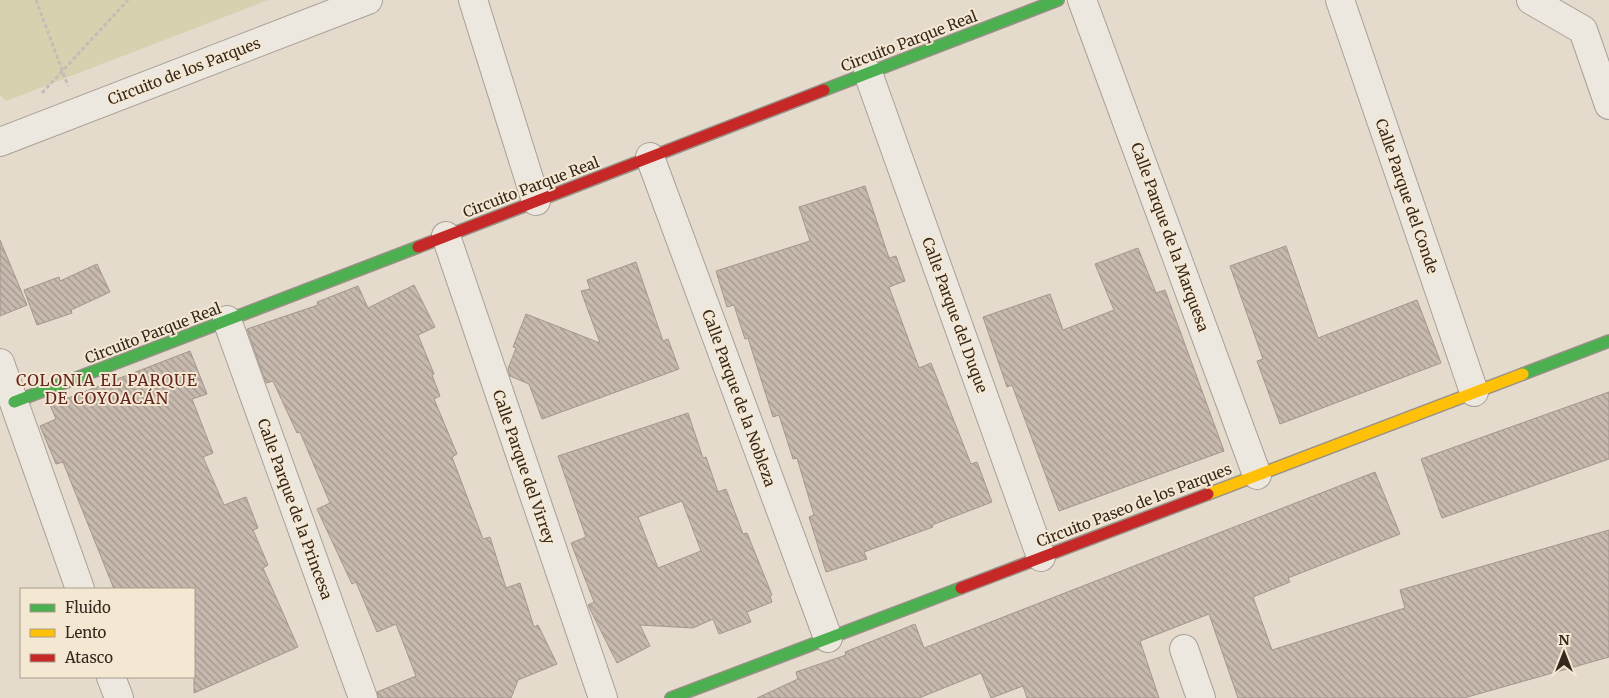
<svg xmlns="http://www.w3.org/2000/svg" width="1609" height="698" viewBox="0 0 1609 698" font-family="Merriweather,serif">
  <style>
    .park { fill: #d6d2b0 }
    .building { fill: url(#building-back-hatch); stroke: #a4968c; fill-rule: evenodd }
    .lines { fill: none; stroke-linecap: round; stroke-linejoin: round }
    .street-casing { stroke: #a9a096; stroke-width: 30 }
    .fast-casing { stroke: #999086; stroke-width: 14 }
    .slow-casing { stroke: #999086; stroke-width: 14 }
    .jam-casing { stroke: #999086; stroke-width: 14 }
    .path { stroke: #c5bdb5; stroke-width: 3; stroke-dasharray: 4 2.5; stroke-linecap: butt }
    .street { stroke: #ece7df; stroke-width: 28 }
    .fast { stroke: #4caf50; stroke-width: 11 }
    .slow { stroke: #ffc107; stroke-width: 11 }
    .jam { stroke: #c62828; stroke-width: 11 }
    .labels { text-anchor: middle; dominant-baseline: central; stroke-width: 4; stroke-linejoin: round; paint-order: stroke }
    .street-label { font-size: 15px; fill: #37281e; stroke: #f5e8d3 }
    .neighbourhood-label { font-size: 16px; letter-spacing: 1px; fill: #63261f; stroke: #f5e8d3 }
  </style>
  <defs>
    <pattern id="building-back-hatch" width="6" height="6" patternUnits="userSpaceOnUse" patternTransform="scale(1.25)"><rect width="6" height="6" fill="#c7b9ae"/><path d="M-1 5l2 2M0 0l6 6M5-1l2 2" fill="none" stroke="#a2968d"/></pattern>
  </defs>
  <rect width="100%" height="100%" fill="#e4dbcd"/>
  <path class="park" d="M0 0H268L6 101 0 95Z"/>
  <g class="building">
    <path d="M865 186 889 258 896 256 905 281 889 287 919 368 931 363 971 464 977 462 992 502 932 525 933 527 864 552 867 559 826 572 809 517 814 515 797 458 793 459 779 415 773 417 748 338 745 339 734 305 727 307 716 271 810 241 799 207Z"/>
    <path d="M0 240 27 305 0 316Z"/>
    <path d="M1286 246 1318 338 1417 300 1441 363 1280 424 1257 361 1263 359 1230 266Z"/>
    <path d="M1138 248 1156 293 1165 290 1224 451 1059 511 1012 385 1007 387 983 317 1050 294 1063 330 1114 310 1095 264Z"/>
    <path d="M636 262 663 341 668 339 679 369 542 419 529 384 510 376 508 369 516 348 513 347 526 314 600 343 581 291 590 289 587 280Z"/>
    <path d="M97 264 110 292 71 310 72 313 37 325 24 290 59 277 60 281Z"/>
    <path d="M414 285 435 327 418 335 434 374 432 375 440 396 434 399 457 454 452 457 483 539 490 537 506 588 520 583 534 627 538 625 557 664 518 680 511 698H378L377 692 416 676 396 624 377 632 356 582 352 584 317 509 330 503 300 432 297 433 273 381 266 383 247 329 318 305 317 302 358 286 368 308Z"/>
    <path d="M190 351 207 394 192 399 213 453 203 457 224 505 246 497 258 528 253 530 268 565 263 568 298 647 194 693V589H114L63 462 56 464 40 426 56 419 50 405Z"/>
    <path d="M1609 392V459L1442 518 1421 459Z"/>
    <path d="M688 413 703 458 706 457 718 492 726 489 743 534 747 533 772 595 770 596 772 602 747 612 751 622 719 634 713 619 693 628 640 625 650 646 617 663 588 605 594 602 571 543 586 537 558 456ZM682 501 701 551 658 568 638 517Z"/>
    <path d="M1375 472 1400 534 1288 578 1290 582 1253 597 1272 650 1405 608 1400 590 1609 530V657L1464 698H1238L1209 614 1140 641 1159 698H1027L1023 686 991 698 981 673 919 698H757L798 679 796 672 846 655 845 652 915 624 924 648Z"/>
  </g>
  <g class="lines">
    <g class="street-casing">
      <g id="street">
        <path d="M473 0 536 201"/>
        <path d="M1082 0 1257 475"/>
        <path d="M1340 0 1474 392"/>
        <path d="M1531 0 1583 30 1609 105"/>
        <path d="M868 73 1041 557"/>
        <path d="M0 142 368 0"/>
        <path d="M650 157 828 638"/>
        <path d="M446 236 603 698"/>
        <path d="M227 320 363 698"/>
        <path d="M0 363 80 589"/>
        <path d="M1184 649 1201 698"/>
        <path d="M111 677 119 698"/>
      </g>
    </g>
    <g class="fast-casing">
      <g id="fast">
        <path d="M824 90 1058 0"/>
        <path d="M1523 374 1609 341"/>
        <path d="M14 402 418 247"/>
        <path d="M671 698 961 588"/>
      </g>
    </g>
    <g class="slow-casing">
      <path id="slow" d="M1208 494 1523 374"/>
    </g>
    <g class="jam-casing">
      <g id="jam">
        <path d="M418 247 824 90"/>
        <path d="M961 588 1208 494"/>
      </g>
    </g>
    <g class="path">
      <path d="M36 0 68 86"/>
      <path d="M42 93 128 0"/>
    </g>
    <use href="#street" class="street"/>
    <use href="#fast" class="fast"/>
    <use href="#slow" class="slow"/>
    <use href="#jam" class="jam"/>
  </g>
  <g class="labels">
    <g class="street-label">
      <text transform="translate(909 41) rotate(-21)">Circuito Parque Real</text>
      <text transform="translate(184 71) rotate(-21)">Circuito de los Parques</text>
      <text transform="translate(531 187) rotate(-21)">Circuito Parque Real</text>
      <text transform="translate(1407 196) rotate(71)">Calle Parque del Conde</text>
      <text transform="translate(1170 237) rotate(70)">Calle Parque de la Marquesa</text>
      <text transform="translate(955 315) rotate(70)">Calle Parque del Duque</text>
      <text transform="translate(153 333) rotate(-21)">Circuito Parque Real</text>
      <text transform="translate(739 398) rotate(70)">Calle Parque de la Nobleza</text>
      <text transform="translate(524 467) rotate(71)">Calle Parque del Virrey</text>
      <text transform="translate(1134 505) rotate(-21)">Circuito Paseo de los Parques</text>
      <text transform="translate(295 509) rotate(70)">Calle Parque de la Princesa</text>
    </g>
    <g class="neighbourhood-label">
      <text x="107" y="380">COLONIA EL PARQUE<tspan x="107" dy="18">DE COYOACÁN</tspan></text>
    </g>
  </g>
  <rect x="20" y="588" width="175" height="90" fill="#f5e8d3" stroke="#a99b8b"/>
  <rect x="30" y="604" width="25" height="8" fill="#4caf50" stroke="#a99b8b"/>
  <text x="65" y="613" font-size="15" fill="#37281e">Fluido</text>
  <rect x="30" y="629" width="25" height="8" fill="#ffc107" stroke="#a99b8b"/>
  <text x="65" y="638" font-size="15" fill="#37281e">Lento</text>
  <rect x="30" y="654" width="25" height="8" fill="#c62828" stroke="#a99b8b"/>
  <text x="65" y="663" font-size="15" fill="#37281e">Atasco</text>
  <g transform="translate(1564 653)" stroke="#f5e8d3" stroke-width="4" paint-order="stroke">
  <path d="M0-4L9 19L0 12L-9 19Z" fill="#37281e"/>
  <text y="-8" font-size="14" font-weight="bold" text-anchor="middle" fill="#37281e">N</text>
  </g>
</svg>
